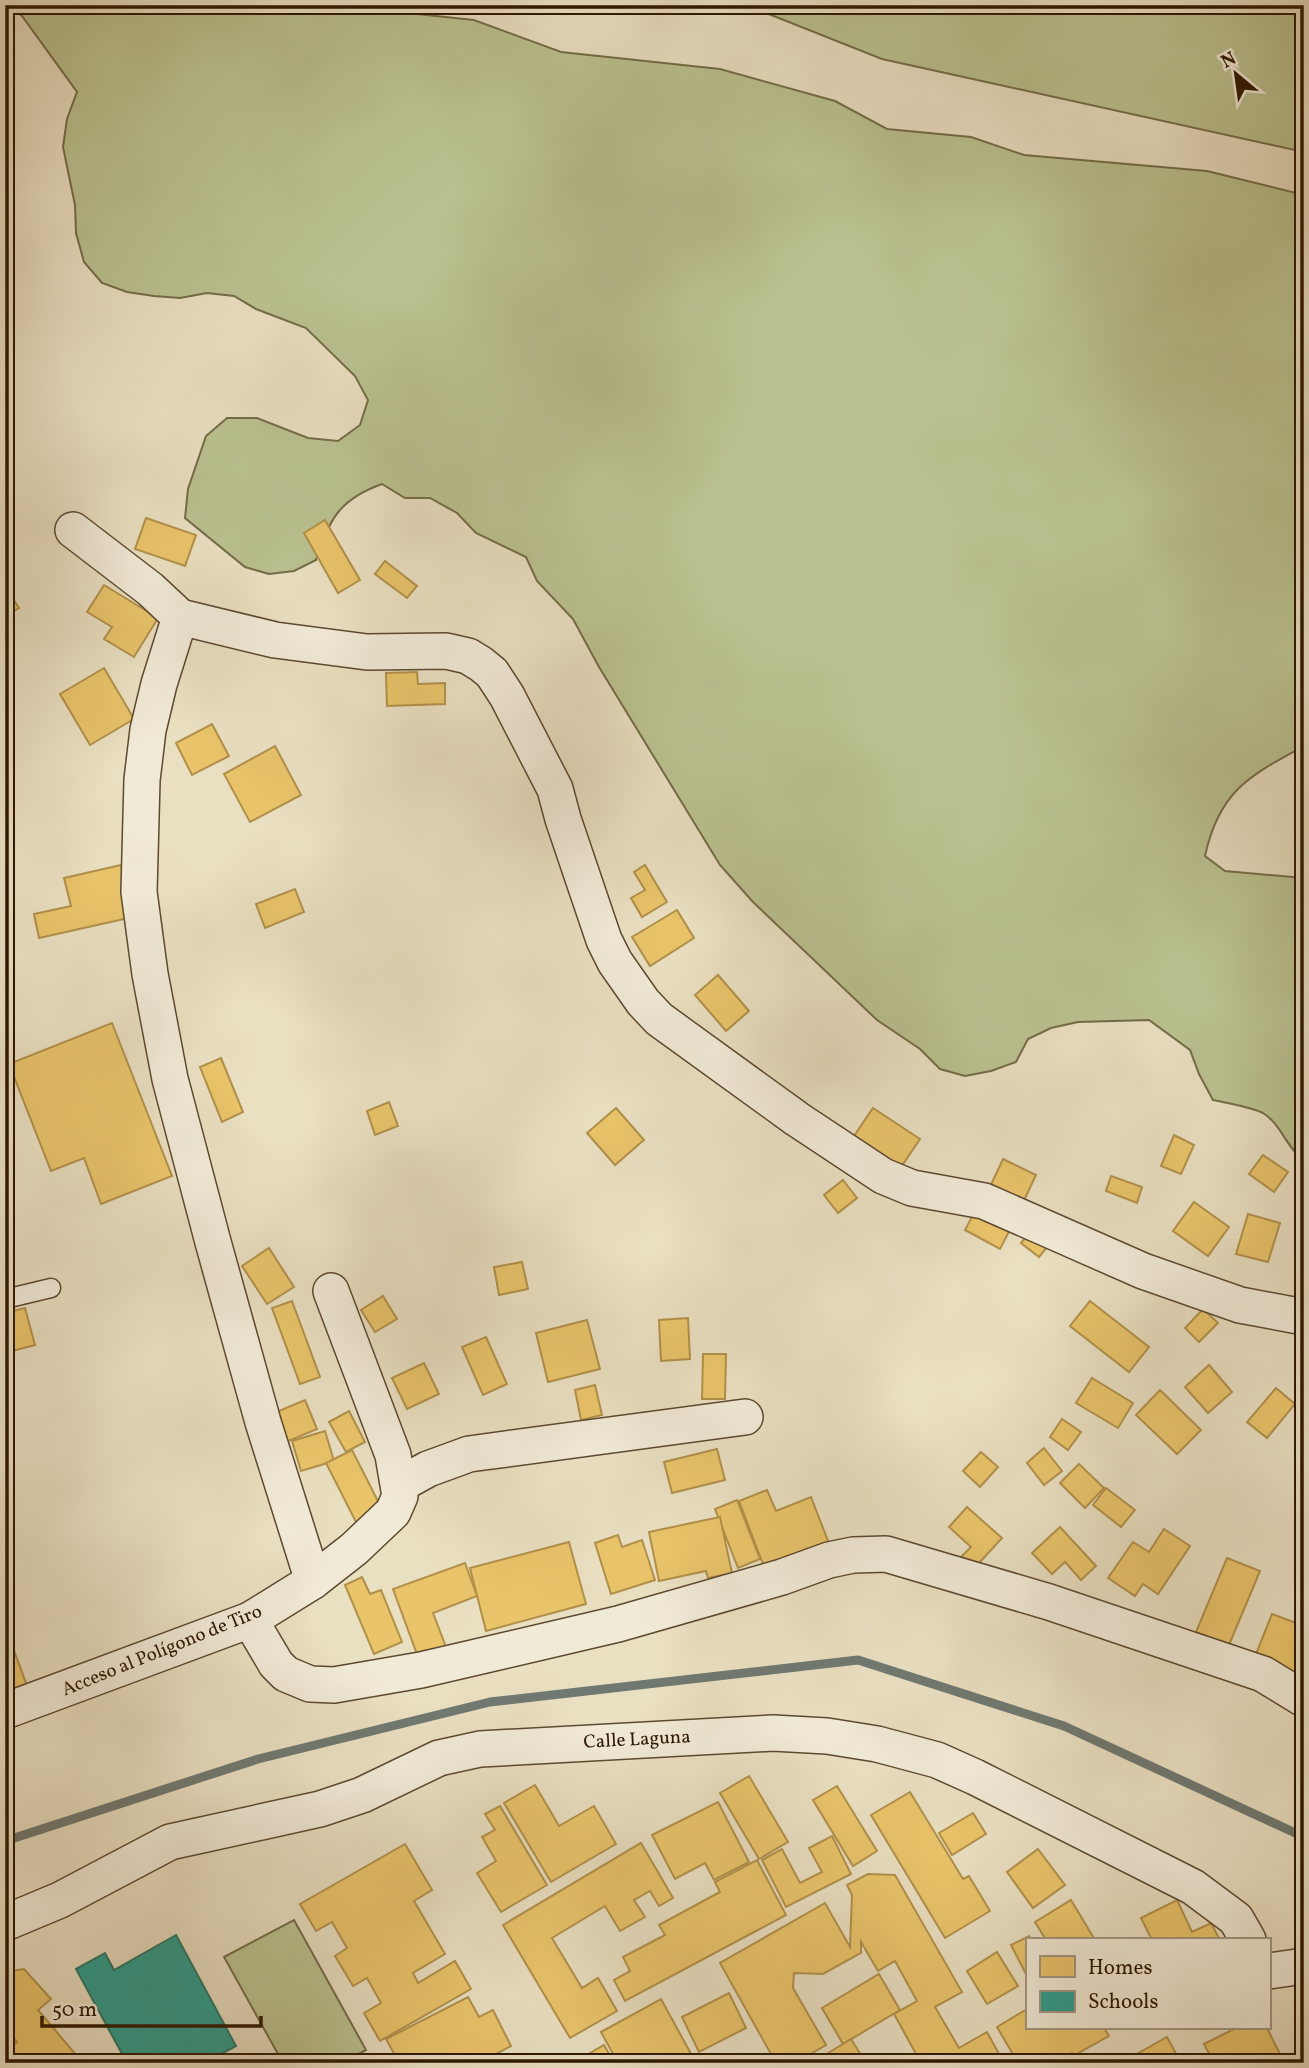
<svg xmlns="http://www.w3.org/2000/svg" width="1309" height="2068" viewBox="0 0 1309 2068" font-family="Vollkorn,serif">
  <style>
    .green { fill: #bac190; stroke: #746c48; stroke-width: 2 }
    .homes { fill: #e9c46a; stroke: #b1904a; stroke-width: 2 }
    .schools { fill: #2a9d8f; stroke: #2b7564; stroke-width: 2 }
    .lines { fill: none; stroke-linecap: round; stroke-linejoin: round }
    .stream { stroke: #707971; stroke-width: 9 }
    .lane-casing { stroke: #5c4930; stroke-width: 21 }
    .street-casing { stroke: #5c4930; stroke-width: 38 }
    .lane { stroke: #f1ead7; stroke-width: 18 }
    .street { stroke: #f1ead7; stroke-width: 35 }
    .labels { text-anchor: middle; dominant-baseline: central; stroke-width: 7; stroke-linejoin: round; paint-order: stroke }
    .street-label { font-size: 19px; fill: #2d1700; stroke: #f1ead7 }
  </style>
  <rect width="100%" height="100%" fill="#e9dfc1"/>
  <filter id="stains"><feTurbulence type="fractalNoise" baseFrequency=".00286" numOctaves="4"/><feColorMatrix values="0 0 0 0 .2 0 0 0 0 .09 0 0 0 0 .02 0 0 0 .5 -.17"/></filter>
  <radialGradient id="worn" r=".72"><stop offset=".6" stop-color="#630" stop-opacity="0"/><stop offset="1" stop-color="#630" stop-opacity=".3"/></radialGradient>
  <g class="green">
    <path d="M5 5H356L360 8 474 20 561 52 720 69 835 101 887 129 971 137 1024 155 1207 171 1304 195V746C1249 776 1219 791 1205 856L1225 871 1304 878V1160C1287 1149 1281 1124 1263 1113 1252 1107 1227 1103 1213 1100L1199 1074 1190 1050 1149 1020 1078 1022 1051 1028 1028 1039 1016 1062 991 1071 965 1076 940 1069 920 1049 877 1020 753 902 720 865 599 667 573 619 537 581 526 557 476 533 457 513 430 498H405L382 484C340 499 329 519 316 560L294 571 269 574 245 567 185 518 188 489 206 436 227 418H257L308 438 338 441 360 425 368 400 355 376 306 328 256 309 234 296 207 293 180 298 154 296 127 292 102 283 84 262 76 233 75 205 63 147 67 119 77 92 22 16Z"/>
    <path d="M746 5H1304V152L882 59Z"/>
    <path d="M294 1920 366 2050 342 2063H283L224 1957Z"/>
  </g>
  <g class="homes">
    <path d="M146 518 196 535 185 566 135 549Z"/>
    <path d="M325 520 360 580 338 593 304 533Z"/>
    <path d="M385 561 417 586 407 598 375 574Z"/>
    <path d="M104 585 158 618 134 657 104 639 112 627 87 612Z"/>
    <path d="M5 586 19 608 5 617Z"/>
    <path d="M104 668 134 719 90 745 60 694Z"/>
    <path d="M417 672 418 684 445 683V704L387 706 386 673Z"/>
    <path d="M212 724 229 756 192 775 176 743Z"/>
    <path d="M275 746 301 795 250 822 224 774Z"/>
    <path d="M121 865 133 917 39 938 34 914 71 906 64 878Z"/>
    <path d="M645 865 667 902 642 917 631 898 645 890 634 872Z"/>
    <path d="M295 889 304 912 265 928 256 904Z"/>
    <path d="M677 910 694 938 650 966 632 937Z"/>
    <path d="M718 975 749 1011 726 1031 695 995Z"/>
    <path d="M112 1023 172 1176 101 1204 84 1158 51 1171 9 1064Z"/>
    <path d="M221 1058 243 1112 222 1122 200 1067Z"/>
    <path d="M389 1102 398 1126 375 1135 367 1111Z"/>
    <path d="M616 1108 644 1140 615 1165 587 1133Z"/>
    <path d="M873 1108 920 1139 895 1176 848 1145Z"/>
    <path d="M1174 1135 1194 1145 1181 1174 1161 1166Z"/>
    <path d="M1263 1155 1288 1172 1274 1192 1249 1174Z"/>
    <path d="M1003 1159 1036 1175 1021 1207 988 1191Z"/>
    <path d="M1111 1176 1142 1187 1137 1203 1106 1191Z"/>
    <path d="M843 1180 857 1198 838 1213 824 1195Z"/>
    <path d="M1194 1202 1229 1227 1208 1256 1173 1231Z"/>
    <path d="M978 1205 1013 1224 1000 1249 965 1230Z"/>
    <path d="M1248 1214 1280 1223 1268 1262 1236 1254Z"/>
    <path d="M1034 1227 1052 1241 1039 1257 1021 1243Z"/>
    <path d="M269 1248 294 1287 267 1304 242 1266Z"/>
    <path d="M522 1262 528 1289 499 1295 494 1267Z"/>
    <path d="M383 1296 397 1319 375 1332 361 1310Z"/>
    <path d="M292 1301 320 1377 300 1384 272 1308Z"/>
    <path d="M1090 1301 1149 1347 1129 1372 1070 1326Z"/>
    <path d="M25 1308 35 1345 5 1353V1313Z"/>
    <path d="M1203 1309 1218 1323 1199 1342 1185 1328Z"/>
    <path d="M688 1318 690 1359 661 1361 659 1320Z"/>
    <path d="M587 1320 600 1369 548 1382 536 1333Z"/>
    <path d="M486 1337 507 1384 483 1395 462 1347Z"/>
    <path d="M703 1354H726L725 1399H702Z"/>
    <path d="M424 1363 439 1394 407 1409 392 1378Z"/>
    <path d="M1209 1365 1232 1392 1208 1413 1185 1387Z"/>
    <path d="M1092 1378 1133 1403 1118 1428 1076 1403Z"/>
    <path d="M595 1385 602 1415 581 1420 575 1390Z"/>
    <path d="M1276 1388 1295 1404 1267 1438 1247 1422Z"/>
    <path d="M1160 1390 1201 1430 1177 1454 1136 1415Z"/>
    <path d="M305 1400 317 1429 286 1442 274 1413Z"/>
    <path d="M349 1411 365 1442 346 1452 329 1422Z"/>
    <path d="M1062 1419 1081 1432 1068 1450 1050 1437Z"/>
    <path d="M325 1431 334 1461 301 1471 292 1441Z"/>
    <path d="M1044 1448 1062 1471 1044 1485 1027 1463Z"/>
    <path d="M717 1449 725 1480 672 1493 664 1462Z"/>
    <path d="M352 1450 384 1513 358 1526 326 1463Z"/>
    <path d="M981 1452 998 1467 980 1487 963 1471Z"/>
    <path d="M1079 1464 1104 1488 1085 1508 1060 1483Z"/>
    <path d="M1106 1488 1135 1510 1121 1527 1093 1505Z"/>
    <path d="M767 1490 776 1511 811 1497 830 1546 766 1572 739 1501Z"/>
    <path d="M737 1500 760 1559 738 1568 715 1509Z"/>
    <path d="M967 1507 1002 1538 969 1574 956 1562 971 1547 949 1527Z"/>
    <path d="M720 1517 732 1573 708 1578 706 1571 659 1581 649 1532Z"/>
    <path d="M1060 1527 1096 1566 1081 1580 1065 1562 1052 1574 1032 1553Z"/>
    <path d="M1164 1529 1190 1546 1158 1594 1143 1584 1135 1596 1108 1578 1133 1542 1149 1552Z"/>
    <path d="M618 1535 622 1547 642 1540 655 1580 611 1594 595 1543Z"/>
    <path d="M569 1542 586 1604 486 1631 470 1568Z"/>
    <path d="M1227 1558 1260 1571 1229 1645 1196 1632Z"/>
    <path d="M465 1563 477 1596 433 1613 446 1647 418 1657 393 1589Z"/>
    <path d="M362 1577 370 1594 381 1590 402 1642 374 1654 345 1585Z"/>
    <path d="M1272 1614 1304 1626 1302 1678 1254 1659Z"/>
    <path d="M5 1626 27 1686 5 1694Z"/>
    <path d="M749 1776 788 1842 759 1859 720 1793Z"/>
    <path d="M535 1785 559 1826 594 1806 616 1844 551 1882 504 1803Z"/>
    <path d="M837 1786 877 1851 853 1866 813 1800Z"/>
    <path d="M910 1792 963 1879 969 1876 990 1911 945 1938 871 1815Z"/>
    <path d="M718 1802 749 1862 714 1880 705 1863 675 1879 652 1835Z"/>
    <path d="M500 1806 547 1885 501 1912 477 1873 496 1861 482 1837 495 1830 485 1814Z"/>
    <path d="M973 1813 986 1834 952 1855 939 1833Z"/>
    <path d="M832 1836 851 1874 786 1907 762 1860 782 1849 800 1883 822 1872 809 1848Z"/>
    <path d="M641 1843 673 1898 659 1906 650 1891 634 1900 645 1917 620 1931 605 1906 552 1938 582 1988 598 1978 617 2011 570 2038 503 1925Z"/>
    <path d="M405 1844 432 1890 414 1901 445 1954 413 1973 418 1983 455 1961 471 1989 380 2041 364 2013 381 2003 367 1978 353 1986 335 1956 347 1948 332 1922 316 1931 300 1904Z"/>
    <path d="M1038 1849 1065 1885 1033 1908 1007 1872Z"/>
    <path d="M757 1860 786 1915 625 2001 614 1980 630 1971 623 1957 665 1935 659 1925 720 1892 715 1882Z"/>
    <path d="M868 1874 895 1875 962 1992 935 2007 959 2048 987 2032 1004 2063H921L894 2014 917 2001 895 1961 878 1971 861 1942V1953L823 1974 794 1973 793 1988 826 2045 795 2063H776L720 1963 825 1903 850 1947 852 1895 847 1885Z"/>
    <path d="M1071 1900 1095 1940H1046L1035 1922Z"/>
    <path d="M1177 1900 1192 1932 1211 1923 1220 1940H1152L1141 1918Z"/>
    <path d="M1029 1936 1031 1940H1027V1976L1011 1945Z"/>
    <path d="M997 1952 1018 1986 987 2004 967 1971Z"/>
    <path d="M5 1964 11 1971 24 1969 51 1999 38 2010 83 2063H13L5 2053 17 2042 5 2029Z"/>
    <path d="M879 1974 900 2010 843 2044 822 2008Z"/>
    <path d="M729 1993 746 2028 699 2052 682 2017Z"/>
    <path d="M468 1997 479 2017 493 2010 511 2046 478 2063H399L386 2039Z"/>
    <path d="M661 1999 696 2063H618L601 2032Z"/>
    <path d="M1027 2009V2028H1104L1109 2036 1073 2056 1072 2053 1056 2063H1018L997 2027Z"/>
    <path d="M1236 2028H1267L1284 2062 1214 2063 1204 2044Z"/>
    <path d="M1167 2037 1181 2063H1127L1126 2060Z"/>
    <path d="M851 2039 866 2063H812Z"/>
    <path d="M604 2045 614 2063H573Z"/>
  </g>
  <path class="schools" d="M176 1935 236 2046 204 2063H127L76 1969 105 1953 114 1970Z"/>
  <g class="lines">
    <path class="stream" d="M5 1841 258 1759 490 1702 858 1660 1064 1726 1304 1837"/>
    <g class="lane-casing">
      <path id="lane" d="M5 1299 51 1288"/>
    </g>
    <g class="street-casing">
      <g id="street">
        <path d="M73 530 150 589 180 617 275 640 367 652 446 651 468 656 481 664 492 673 507 696 555 789 563 819 604 940 615 962 643 1002 659 1019 797 1119 883 1176 912 1188 984 1201 1143 1271 1240 1305 1304 1317"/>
        <path d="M180 617 159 684 148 730 142 780 139 892 150 974 170 1079 213 1242 263 1422 313 1581"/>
        <path d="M399 1485 428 1469 469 1454 745 1417"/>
        <path d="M250 1620 276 1664 286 1674 310 1684 334 1685 421 1670 618 1624 782 1577 829 1560 853 1555 886 1554 1049 1602 1263 1674 1304 1699"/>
        <path d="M5 1711 250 1620 313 1581 354 1549 393 1512 400 1496 393 1455 331 1291"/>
        <path d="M5 1923 60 1900 170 1842 320 1809 362 1795 439 1758 480 1749 773 1733 827 1736 877 1744 937 1760 975 1777 1193 1887 1236 1919 1248 1940"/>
        <path d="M1269 1971 1304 1966"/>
      </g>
    </g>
    <use href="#lane" class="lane"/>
    <use href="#street" class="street"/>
  </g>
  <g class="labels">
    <g class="street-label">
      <text transform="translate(162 1651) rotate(-22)">Acceso al Polígono de Tiro</text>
      <text transform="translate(637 1740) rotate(-3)">Calle Laguna</text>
    </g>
  </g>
  <rect width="1309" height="2068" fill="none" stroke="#e9dfc1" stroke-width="28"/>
  <rect x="7" y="7" width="1295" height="2054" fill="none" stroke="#2d1700" stroke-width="3.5"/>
  <rect x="14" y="14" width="1281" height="2040" fill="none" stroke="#2d1700" stroke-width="2"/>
  <rect x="1026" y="1938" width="245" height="91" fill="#f1ead7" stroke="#a39681" stroke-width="2"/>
  <rect x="1040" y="1956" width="35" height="21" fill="#e9c46a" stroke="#a39681" stroke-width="2"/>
  <text x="1088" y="1974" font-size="21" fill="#2d1700">Homes</text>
  <rect x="1040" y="1991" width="35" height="21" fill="#2a9d8f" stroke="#a39681" stroke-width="2"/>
  <text x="1088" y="2008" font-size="21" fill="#2d1700">Schools</text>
  <g transform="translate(1236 74) rotate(331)" stroke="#f1ead7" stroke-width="5" paint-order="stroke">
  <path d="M0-5L12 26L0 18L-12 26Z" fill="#2d1700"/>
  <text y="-10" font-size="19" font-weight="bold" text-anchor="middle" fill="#2d1700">N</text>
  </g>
  <path d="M42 2016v10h219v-10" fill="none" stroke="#2d1700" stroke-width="3.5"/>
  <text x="52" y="2016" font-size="21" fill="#2d1700" stroke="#f1ead7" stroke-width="5" paint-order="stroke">50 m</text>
  <rect width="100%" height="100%" filter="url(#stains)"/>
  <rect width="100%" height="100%" fill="url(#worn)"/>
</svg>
